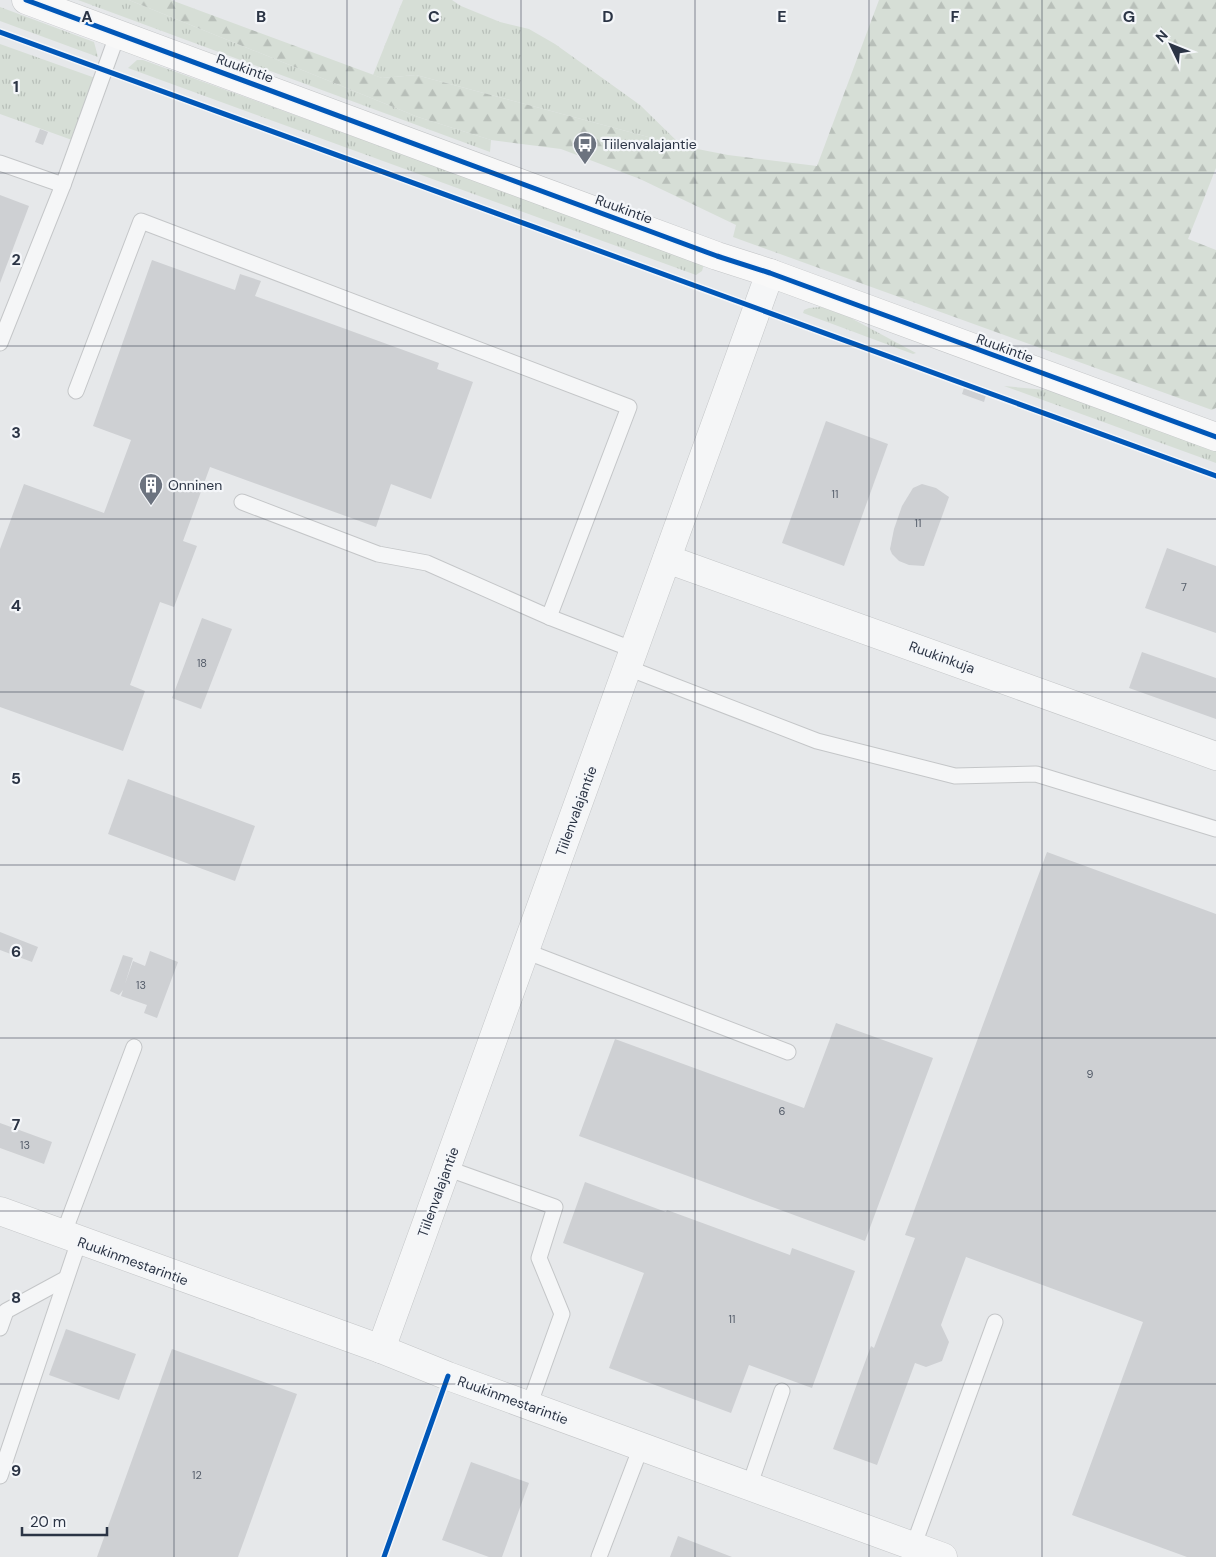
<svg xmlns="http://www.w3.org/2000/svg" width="1216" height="1557" viewBox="0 0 1216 1557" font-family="'DM Sans',sans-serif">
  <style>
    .grass { fill: url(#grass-tufts) }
    .forest { fill: url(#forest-firs) }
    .building { fill: #ced0d3 }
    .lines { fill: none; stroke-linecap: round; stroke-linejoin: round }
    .lane-casing { stroke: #c4c6c8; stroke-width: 17 }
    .street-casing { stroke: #c4c6c8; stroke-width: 29 }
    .secondary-casing { stroke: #c4c6c8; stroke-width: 29 }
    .lane { stroke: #f5f6f7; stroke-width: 15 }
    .street { stroke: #f5f6f7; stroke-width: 28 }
    .secondary { stroke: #f8f8f8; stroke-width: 28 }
    .cycleway-casing { stroke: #f4f6f9; stroke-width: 8 }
    .cycleway { stroke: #0057b8; stroke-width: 5 }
    .grid { fill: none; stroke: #2b3445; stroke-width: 1; stroke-opacity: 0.55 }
    .labels { text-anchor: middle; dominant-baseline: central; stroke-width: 4.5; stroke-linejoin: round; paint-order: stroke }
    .number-label { font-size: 11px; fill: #545c69 }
    .street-label { font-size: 14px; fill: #2b3445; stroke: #f4f6f9 }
    .poi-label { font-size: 14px; fill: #2b3445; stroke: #f4f6f9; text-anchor: start }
    .grid-label { font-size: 16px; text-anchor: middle; font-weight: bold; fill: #2b3445; stroke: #f4f6f9; stroke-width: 4.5; stroke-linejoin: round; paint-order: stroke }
  </style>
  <defs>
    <pattern id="grass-tufts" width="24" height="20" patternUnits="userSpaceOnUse" patternTransform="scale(1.25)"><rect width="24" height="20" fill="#d6ded6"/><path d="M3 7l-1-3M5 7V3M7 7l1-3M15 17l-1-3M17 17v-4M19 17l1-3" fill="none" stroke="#b8bfb9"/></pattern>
    <pattern id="forest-firs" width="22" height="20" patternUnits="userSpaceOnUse" patternTransform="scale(1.25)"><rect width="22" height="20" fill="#d6ded6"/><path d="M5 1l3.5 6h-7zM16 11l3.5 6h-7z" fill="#b8bfb9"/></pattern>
  </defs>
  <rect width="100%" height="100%" fill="#e6e8ea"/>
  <g class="grass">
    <path d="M78 0H129L418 117 491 140 490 152Z"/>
    <path d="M403 0H452L461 6 500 22 529 29 555 44 640 105 682 146 416 75 382 78 373 75Z"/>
    <path d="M0 7 94 42 98 57 0 21Z"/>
    <path d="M0 44 98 79 72 140 0 114Z"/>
    <path d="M137 60H143L704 264 702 271 696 275 128 68Z"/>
    <path d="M821 307 849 317 916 353 913 354 803 313 804 310 809 308Z"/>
    <path d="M1004 386 1057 391 1216 449V463Z"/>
  </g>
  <path class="forest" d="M129 0H171L382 78 416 75 682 146 728 155 817 166 879 0H1216V168L1188 239 1216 250V408L1212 410 733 237 736 225 640 179 561 149 491 140 418 117Z"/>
  <g class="building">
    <path d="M40 129 48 132 43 145 35 142Z"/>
    <path d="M0 195 29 206 0 283Z"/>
    <path d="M152 260 235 290 240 274 261 281 255 296 439 363 437 369 473 382 431 499 391 484 376 527 210 467 183 541 197 546 174 607 160 602 130 685 145 691 123 751 0 707V549L24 484 104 513 131 440 93 426Z"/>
    <path d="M964 388 986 395 984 402 962 394Z"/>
    <path d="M826 421 888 444 844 566 782 543Z"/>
    <path d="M922 484 936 488 949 497 924 566 909 565 899 561 892 554 890 549 894 529 902 506 913 488Z"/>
    <path d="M1167 548 1216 566V633L1145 608Z"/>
    <path d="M202 618 232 629 201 709 172 698Z"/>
    <path d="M1142 652 1216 678V719L1129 688Z"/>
    <path d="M128 779 255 826 235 881 108 834Z"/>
    <path d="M1047 852 1216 914V1557H1187L1072 1515 1143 1322 966 1257 941 1325 949 1342 942 1361 926 1367 915 1363 877 1465 833 1449 871 1346 874 1348 915 1238 905 1235Z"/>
    <path d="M0 932 38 947 32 962 0 950Z"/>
    <path d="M150 951 178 962 157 1018 144 1013 147 1005 121 996 123 990 119 995 110 991 123 955 133 958 125 984 133 961 145 966Z"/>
    <path d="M836 1023 933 1058 865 1241 579 1136 615 1039 804 1108Z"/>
    <path d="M0 1123 52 1142 44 1164 0 1148Z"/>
    <path d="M585 1182 666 1212 667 1210 790 1255 792 1248 855 1271 812 1388 749 1365 731 1413 609 1368 644 1273 563 1243Z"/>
    <path d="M66 1329 136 1354 119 1400 49 1375Z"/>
    <path d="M172 1349 297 1394 238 1557H97Z"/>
    <path d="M471 1462 529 1483 502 1557H489L442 1540Z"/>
    <path d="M678 1536 732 1557H670Z"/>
  </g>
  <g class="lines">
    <g class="lane-casing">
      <g id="lane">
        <path d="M0 163 63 185 0 343"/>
        <path d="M63 185 118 33"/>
        <path d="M76 391 141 221 629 407 549 617"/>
        <path d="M242 502 378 554 427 563 549 617 634 650"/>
        <path d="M628 668 817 741 955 776 1036 774 1216 829"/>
        <path d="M525 951 788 1052"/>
        <path d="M446 1168 555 1207 539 1258 562 1314 529 1406"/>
        <path d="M63 1235 134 1047"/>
        <path d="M0 1328 6 1311 65 1279"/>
        <path d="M0 1476 79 1241"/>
        <path d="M749 1487 782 1391"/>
        <path d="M913 1547 995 1322"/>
        <path d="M599 1557 641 1447"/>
      </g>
    </g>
    <g class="street-casing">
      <g id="street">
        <path d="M667 559 1216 756"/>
        <path d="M0 1211 381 1349 448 1376 943 1557"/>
        <path d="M381 1349 770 273"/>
      </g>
    </g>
    <g class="secondary-casing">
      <path id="secondary" d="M26 0 717 256 770 273 1216 437"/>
    </g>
    <use href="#lane" class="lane"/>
    <use href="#street" class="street"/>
    <use href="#secondary" class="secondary"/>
    <g class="cycleway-casing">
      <g id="cycleway">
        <path d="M26 0 717 256 770 273 1216 437"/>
        <path d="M0 32 1216 476"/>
        <path d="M384 1557 448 1376"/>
      </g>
    </g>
    <use href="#cycleway" class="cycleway"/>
  </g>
  <path class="grid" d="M174 0V1557M347 0V1557M521 0V1557M695 0V1557M869 0V1557M1042 0V1557M0 173H1216M0 346H1216M0 519H1216M0 692H1216M0 865H1216M0 1038H1216M0 1211H1216M0 1384H1216"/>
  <defs>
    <g id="bus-pin" transform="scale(1.25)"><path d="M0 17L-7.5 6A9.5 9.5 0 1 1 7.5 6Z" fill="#6c737f" stroke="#f4f6f9"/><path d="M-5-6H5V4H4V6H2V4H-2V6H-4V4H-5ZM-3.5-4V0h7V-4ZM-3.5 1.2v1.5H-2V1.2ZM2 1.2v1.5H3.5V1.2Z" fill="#fff"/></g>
    <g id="building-pin" transform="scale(1.25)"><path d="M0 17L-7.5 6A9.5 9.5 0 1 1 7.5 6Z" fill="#6c737f" stroke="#f4f6f9"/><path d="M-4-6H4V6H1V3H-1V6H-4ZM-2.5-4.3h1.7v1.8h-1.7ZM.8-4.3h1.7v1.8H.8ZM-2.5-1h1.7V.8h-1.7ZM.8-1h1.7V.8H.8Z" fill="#fff"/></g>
  </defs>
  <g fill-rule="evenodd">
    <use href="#bus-pin" x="585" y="144"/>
    <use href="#building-pin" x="151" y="485"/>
  </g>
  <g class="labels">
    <g class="number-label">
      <text x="835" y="494">11</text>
      <text x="918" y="523">11</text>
      <text x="1184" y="587">7</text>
      <text x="202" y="663">18</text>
      <text x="141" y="985">13</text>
      <text x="1090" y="1074">9</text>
      <text x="782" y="1111">6</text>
      <text x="25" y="1145">13</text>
      <text x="732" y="1319">11</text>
      <text x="197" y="1475">12</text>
    </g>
    <g class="street-label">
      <text transform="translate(245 68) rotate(20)">Ruukintie</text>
      <text transform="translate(624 209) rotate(20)">Ruukintie</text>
      <text transform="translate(1005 348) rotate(20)">Ruukintie</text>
      <text transform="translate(942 657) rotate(20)">Ruukinkuja</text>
      <text transform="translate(576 811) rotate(-70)">Tiilenvalajantie</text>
      <text transform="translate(438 1192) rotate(-70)">Tiilenvalajantie</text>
      <text transform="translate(133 1261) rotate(20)">Ruukinmestarintie</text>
      <text transform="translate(513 1400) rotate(20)">Ruukinmestarintie</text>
    </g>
    <g class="poi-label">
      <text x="602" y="144">Tiilenvalajantie</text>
      <text x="168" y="485">Onninen</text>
    </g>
  </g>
  <g class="grid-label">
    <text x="87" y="22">A</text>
    <text x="261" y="22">B</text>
    <text x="434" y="22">C</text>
    <text x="608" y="22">D</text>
    <text x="782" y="22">E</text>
    <text x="955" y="22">F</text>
    <text x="1129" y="22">G</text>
    <text x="16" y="92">1</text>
    <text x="16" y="265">2</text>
    <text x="16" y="438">3</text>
    <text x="16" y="611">4</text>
    <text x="16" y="784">5</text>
    <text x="16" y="957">6</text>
    <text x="16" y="1130">7</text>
    <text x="16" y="1303">8</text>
    <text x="16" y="1476">9</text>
  </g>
  <g transform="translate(1171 45) rotate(313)" stroke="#f4f6f9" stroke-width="4" paint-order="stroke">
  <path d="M0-4L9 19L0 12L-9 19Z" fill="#2b3445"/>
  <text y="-8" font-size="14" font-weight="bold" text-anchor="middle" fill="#2b3445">N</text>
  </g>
  <path d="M22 1527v8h85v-8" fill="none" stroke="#2b3445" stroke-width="2.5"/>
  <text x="30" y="1527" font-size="15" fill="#2b3445" stroke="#f4f6f9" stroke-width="4" paint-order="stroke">20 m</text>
</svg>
